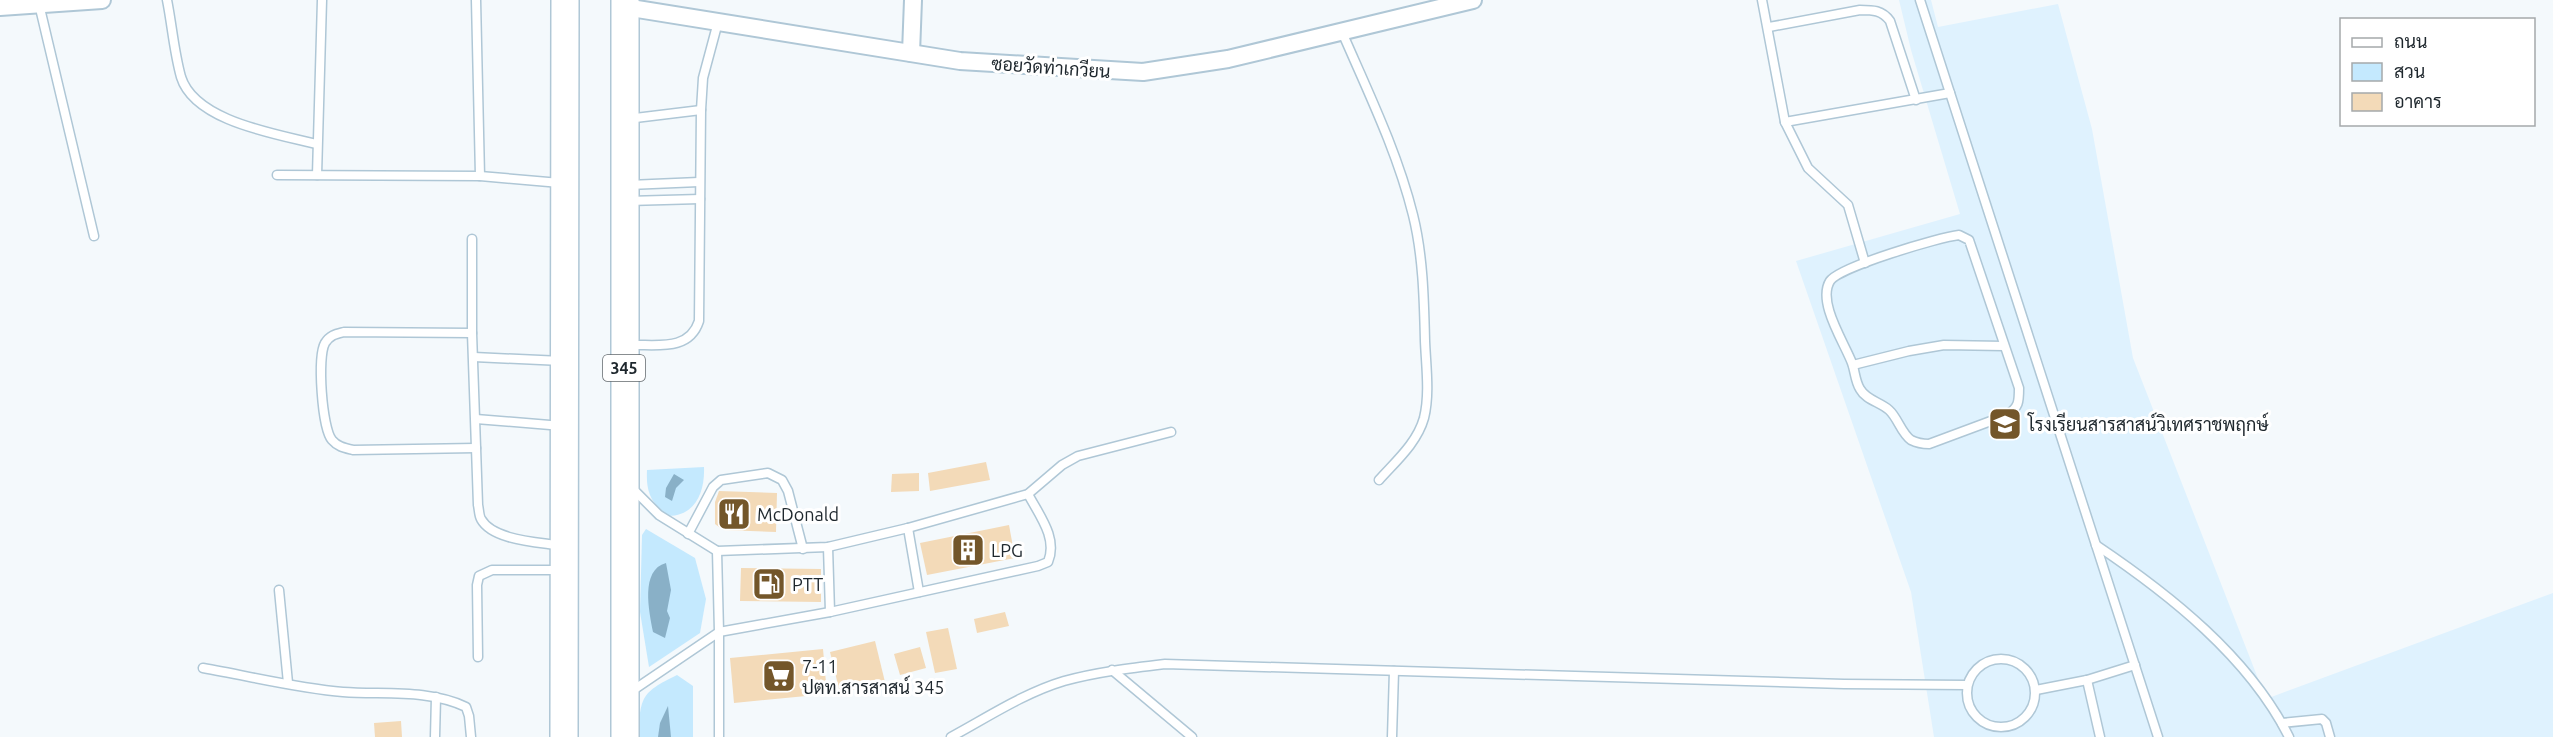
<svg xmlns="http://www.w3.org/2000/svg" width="2553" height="737" viewBox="0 0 2553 737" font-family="Ubuntu,Sarabun,sans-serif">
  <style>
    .built { fill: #dff2fe }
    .green { fill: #c4e9fe }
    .water { fill: #89b0c7 }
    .building { fill: #f3dab8 }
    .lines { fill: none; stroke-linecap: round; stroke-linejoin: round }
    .service-casing { stroke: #afc7d6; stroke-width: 11 }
    .minor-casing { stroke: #afc7d6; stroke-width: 20 }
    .primary-casing { stroke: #afc7d6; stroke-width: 30 }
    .service { stroke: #fff; stroke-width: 8 }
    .minor { stroke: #fff; stroke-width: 16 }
    .primary { stroke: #fff; stroke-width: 27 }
    .labels { text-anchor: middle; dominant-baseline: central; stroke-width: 6; stroke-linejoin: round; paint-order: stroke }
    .shield { fill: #fff; stroke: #62686c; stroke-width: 1.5 }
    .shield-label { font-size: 16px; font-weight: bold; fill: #1e272d }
    .street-label { font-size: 18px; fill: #1e272d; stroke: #fff }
    .poi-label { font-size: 18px; fill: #1e272d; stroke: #fff; text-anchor: start }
  </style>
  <rect width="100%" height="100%" fill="#f4f9fc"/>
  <path class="built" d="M1899 0H1931L1938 27 2058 4 2092 129 2133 358 2266 699 2553 593V737H1934L1911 592 1796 261 1960 214 1911 50Z"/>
  <g class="green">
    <path d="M704 467C705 491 696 516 668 516 650 502 646 492 647 470Z"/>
    <path d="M646 529 695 558 706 599 700 633 649 667 640 612 642 535Z"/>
    <path d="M677 675 693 686V737H638C641 697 640 693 677 675Z"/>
  </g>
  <g class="water">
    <path d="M674 474 684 480 676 488 672 501 665 497 666 488Z"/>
    <path d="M666 563 671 590 667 611 670 618 665 638 653 632C649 611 640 570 666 563Z"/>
    <path d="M668 706 671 737H658L660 723Z"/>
  </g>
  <g class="building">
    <path d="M986 462 990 480 930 491 928 473Z"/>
    <path d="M919 473V491L891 492 892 474Z"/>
    <path d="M719 491 777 493 776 532 723 530 715 524V502Z"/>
    <path d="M1009 525 1015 558 927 575 920 543Z"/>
    <path d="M741 568 821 569V602L740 601Z"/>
    <path d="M1005 612 1009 626 977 633 974 619Z"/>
    <path d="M948 628 957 669 935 673 926 632Z"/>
    <path d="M875 641 885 682 840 693 830 652Z"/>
    <path d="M920 647 926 668 900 675 894 654Z"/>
    <path d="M823 649 827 694 734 703 730 658Z"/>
    <path d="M401 721 402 737H375L374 723Z"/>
  </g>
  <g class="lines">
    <g class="service-casing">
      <g id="service">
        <path d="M167 0C172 25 174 52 181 77 195 122 278 134 316 144"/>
        <path d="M476 0 480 176"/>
        <path d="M1762 0 1785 122 1808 168 1848 205 1865 263"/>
        <path d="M1920 0 2158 737"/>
        <path d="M39 4 94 236"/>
        <path d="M1769 27 1860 10C1873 10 1882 10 1890 21L1916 100"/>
        <path d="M1342 32C1368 92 1397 151 1413 215 1423 255 1424 299 1425 341 1426 366 1430 394 1424 418 1417 443 1396 461 1379 480"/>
        <path d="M627 119 701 110"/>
        <path d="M1785 122 1950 93"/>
        <path d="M277 175 480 176 560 183"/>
        <path d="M317 175 322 0"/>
        <path d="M629 185 699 182"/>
        <path d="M628 201 700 199"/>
        <path d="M1959 235 1969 240 2019 388C2019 402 2019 407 2007 415L1929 444C1922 444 1917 443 1911 440 1901 433 1898 418 1889 410 1880 402 1866 400 1860 389 1855 381 1855 371 1852 363 1844 342 1817 302 1830 281 1839 267 1940 237 1959 235Z"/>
        <path d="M472 239V333L478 505C479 509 479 516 481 519 493 541 540 542 562 546"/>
        <path d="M472 333 344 332C336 334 330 335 325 343 317 357 322 428 332 440 338 447 345 448 353 450L476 448"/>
        <path d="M629 345C656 344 689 352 699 321L701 110 703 78 718 22"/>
        <path d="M474 357 562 361"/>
        <path d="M1853 365 1909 351 1944 345 2004 346"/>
        <path d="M476 419 562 426"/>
        <path d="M908 528 919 592"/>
        <path d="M688 534 713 487 721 480 768 473 782 480 788 491 803 549"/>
        <path d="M2096 545C2169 594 2249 657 2289 737"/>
        <path d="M828 547 830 612"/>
        <path d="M717 551 828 547 908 528 1028 494 1062 465 1078 456 1171 432"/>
        <path d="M279 590 288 683"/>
        <path d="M478 657 477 585 479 576 492 570H560"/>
        <circle cx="2001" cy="693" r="34"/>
        <path d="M203 668C249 676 296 688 343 692 384 695 428 689 466 707L469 716 471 737"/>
        <path d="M1112 670 1192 737"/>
        <path d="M2087 680 2100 737"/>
        <path d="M2036 690 2087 680 2135 665"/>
        <path d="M629 693 719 632 717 551 659 515 632 488"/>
        <path d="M2282 723 2322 719 2326 723 2330 737"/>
        <path d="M435 737 436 697"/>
        <path d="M719 737V632L830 612 1038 566 1048 562C1058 538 1039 515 1028 494"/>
        <path d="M951 737C988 717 1024 693 1064 681 1097 672 1131 668 1165 664L1844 684 1967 685"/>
        <path d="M1392 737 1394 671"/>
      </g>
    </g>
    <g class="minor-casing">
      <g id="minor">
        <path d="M0 7 102 0"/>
        <path d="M625 7 960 61 1143 72 1228 59 1473 0"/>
        <path d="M911 53 913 0"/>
      </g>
    </g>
    <g class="primary-casing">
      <g id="primary">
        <path d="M625 0V737"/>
        <path d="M564 737 565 0"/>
      </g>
    </g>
    <use href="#service" class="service"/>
    <use href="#minor" class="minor"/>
    <use href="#primary" class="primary"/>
  </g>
  <defs>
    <g id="school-square" transform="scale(1.725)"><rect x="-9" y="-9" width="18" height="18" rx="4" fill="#73562a" stroke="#fff"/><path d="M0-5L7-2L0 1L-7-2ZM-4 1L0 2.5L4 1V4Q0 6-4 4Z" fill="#fff"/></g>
    <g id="restaurant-square" transform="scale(1.725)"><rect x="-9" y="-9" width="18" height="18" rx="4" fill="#73562a" stroke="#fff"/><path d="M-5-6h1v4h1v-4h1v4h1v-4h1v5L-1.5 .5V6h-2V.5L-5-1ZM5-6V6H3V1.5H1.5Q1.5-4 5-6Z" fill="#fff"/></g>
    <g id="building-square" transform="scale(1.725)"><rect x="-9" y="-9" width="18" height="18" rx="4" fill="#73562a" stroke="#fff"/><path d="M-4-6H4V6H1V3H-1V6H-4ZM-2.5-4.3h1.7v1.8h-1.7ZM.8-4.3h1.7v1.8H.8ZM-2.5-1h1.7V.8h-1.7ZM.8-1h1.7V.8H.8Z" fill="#fff"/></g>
    <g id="fuel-square" transform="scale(1.725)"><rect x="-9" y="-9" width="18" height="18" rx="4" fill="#73562a" stroke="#fff"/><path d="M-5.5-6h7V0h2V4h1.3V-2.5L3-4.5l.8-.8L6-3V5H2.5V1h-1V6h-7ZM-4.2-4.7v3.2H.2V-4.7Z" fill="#fff"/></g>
    <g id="supermarket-square" transform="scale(1.725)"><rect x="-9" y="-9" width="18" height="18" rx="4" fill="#73562a" stroke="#fff"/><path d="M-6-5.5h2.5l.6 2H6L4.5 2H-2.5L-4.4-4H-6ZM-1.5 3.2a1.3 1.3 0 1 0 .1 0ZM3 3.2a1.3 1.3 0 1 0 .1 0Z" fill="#fff"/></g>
  </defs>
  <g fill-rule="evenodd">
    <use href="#school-square" x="2005" y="424"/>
    <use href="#restaurant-square" x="734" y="514"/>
    <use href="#building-square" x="968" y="550"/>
    <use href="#fuel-square" x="769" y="584"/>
    <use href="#supermarket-square" x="779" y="676"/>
  </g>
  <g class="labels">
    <rect class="shield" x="603" y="355" width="42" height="26" rx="4.5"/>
    <g class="shield-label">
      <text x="624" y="368">345</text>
    </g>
    <g class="street-label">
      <text transform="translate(1051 67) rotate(4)">ซอยวัดท่าเกวียน</text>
    </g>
    <g class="poi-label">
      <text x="2028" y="424">โรงเรียนสารสาสน์วิเทศราชพฤกษ์</text>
      <text x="757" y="514">McDonald</text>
      <text x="991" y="550">LPG</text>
      <text x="792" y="584">PTT</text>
      <text x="802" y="666">7-11<tspan x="802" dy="21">ปตท.สารสาสน์ 345</tspan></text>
    </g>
  </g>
  <rect x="2340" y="18" width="195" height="108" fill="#ffffff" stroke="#a5a9ab" stroke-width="1.5"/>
  <rect x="2352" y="38" width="30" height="9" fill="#ffffff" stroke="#a5a9ab" stroke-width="1.5"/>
  <text x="2394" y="48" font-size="18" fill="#1e272d">ถนน</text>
  <rect x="2352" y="63" width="30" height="18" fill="#c4e9fe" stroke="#a5a9ab" stroke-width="1.5"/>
  <text x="2394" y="78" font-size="18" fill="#1e272d">สวน</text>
  <rect x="2352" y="93" width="30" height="18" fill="#f3dab8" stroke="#a5a9ab" stroke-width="1.5"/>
  <text x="2394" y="108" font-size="18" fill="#1e272d">อาคาร</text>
</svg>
